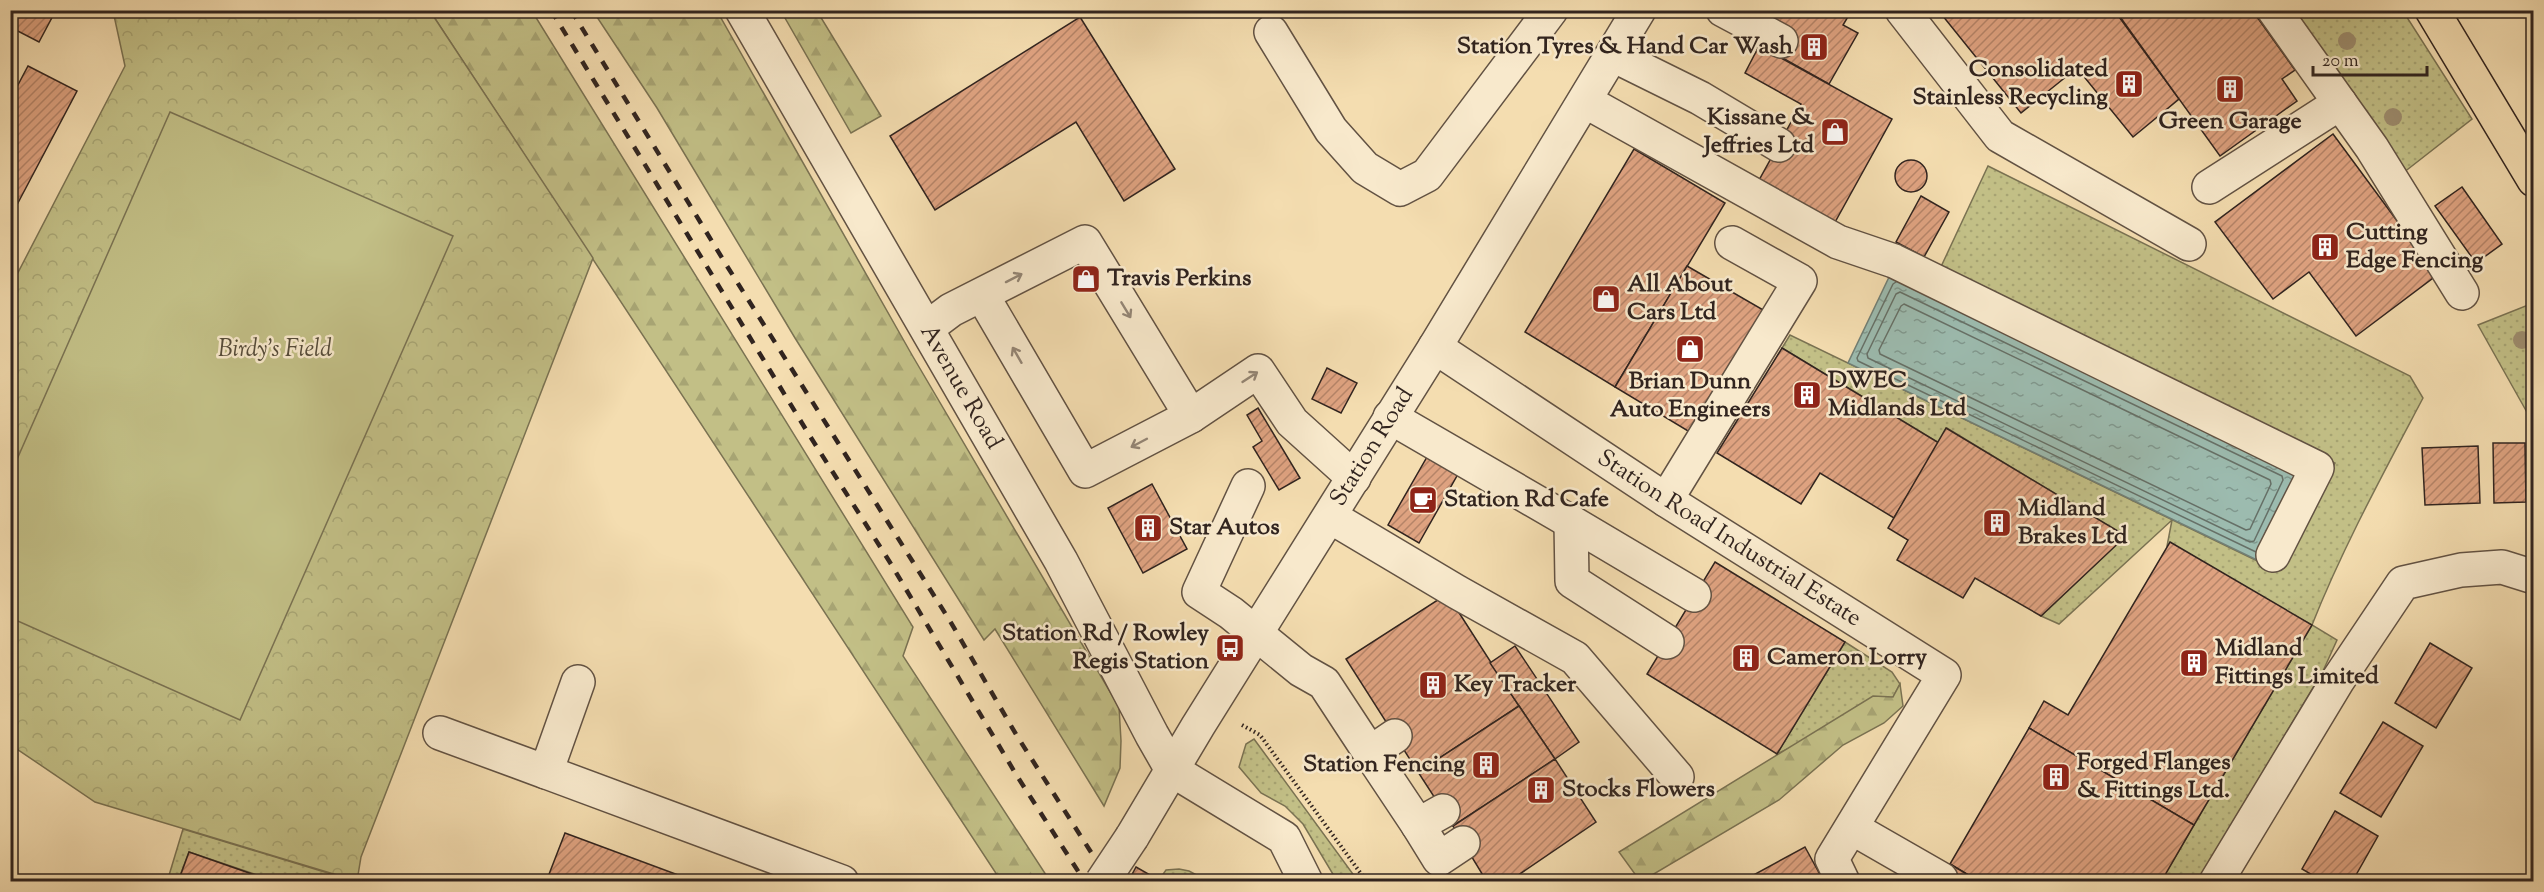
<svg xmlns="http://www.w3.org/2000/svg" width="2544" height="892" viewBox="0 0 2544 892" font-family="'Sorts Mill Goudy',serif">
  <style>
    .grass { fill: url(#grass-dots); stroke: #7a7252; stroke-width: 1.5 }
    .forest { fill: url(#forest-firs); stroke: #7a7252; stroke-width: 1.5 }
    .park { fill: url(#park-crowns); stroke: #7a7252; stroke-width: 1.5 }
    .pitch { fill: #c2bf86; stroke: #7a7252; stroke-width: 1.5 }
    .water { fill: url(#water-ripples); stroke: #717f75; stroke-width: 1.5 }
    .lines { fill: none; stroke-linecap: round; stroke-linejoin: round }
    .shore { stroke: #667067; stroke-width: 1.5 }
    .building { fill: url(#building-hatch); stroke: #31241f; stroke-width: 1.5 }
    .minor-casing { stroke: #625243; stroke-width: 36 }
    .major-casing { stroke: #31241f; stroke-width: 36 }
    .path { stroke: #31241f; stroke-width: 4; stroke-dasharray: 1.5 3; stroke-linecap: butt }
    .minor { stroke: #f8e9cc; stroke-width: 33 }
    .major { stroke: #f4ddb0; stroke-width: 33 }
    .rail { stroke: #31241f; stroke-width: 4.5; stroke-dasharray: 10 10; stroke-linecap: butt }
    .minor-bridge-casing { stroke: #625243; stroke-width: 36; stroke-linecap: butt }
    .minor-bridge { stroke: #f8e9cc; stroke-width: 33 }
    .tree { fill: #9d8d6f }
    .oneway { stroke: #948676 }
    .labels { text-anchor: middle; dominant-baseline: central; stroke-width: 5; stroke-linejoin: round; paint-order: stroke }
    .poi-label { font-size: 24px; font-weight: bold; fill: #31241f; stroke: #f8e9cc; text-anchor: start }
    .park-label { font-size: 24px; font-style: italic; fill: #554b39; stroke: #f8e9cc }
    .street-label { font-size: 24px; fill: #31241f; stroke: #f8e9cc }
  </style>
  <defs>
    <pattern id="grass-dots" width="8" height="8" patternUnits="userSpaceOnUse" patternTransform="scale(1.5)"><rect width="8" height="8" fill="#c2bf86"/><path d="M2 2h.1M6 6h.1" fill="none" stroke="#a7a473" stroke-width="1.8" stroke-linecap="round"/></pattern>
    <pattern id="forest-firs" width="22" height="20" patternUnits="userSpaceOnUse" patternTransform="scale(1.5)"><rect width="22" height="20" fill="#c2bf86"/><path d="M5 1l3.5 6h-7zM16 11l3.5 6h-7z" fill="#a7a473"/></pattern>
    <pattern id="park-crowns" width="20" height="18" patternUnits="userSpaceOnUse" patternTransform="scale(1.5)"><rect width="20" height="18" fill="#c2bf86"/><path d="M2 6a3 3 0 1 1 6 0M12 15a3 3 0 1 1 6 0" fill="none" stroke="#a7a473"/></pattern>
    <pattern id="water-ripples" width="26" height="14" patternUnits="userSpaceOnUse" patternTransform="scale(1.5)"><rect width="26" height="14" fill="#9cbbaf"/><path d="M2 4q2-2 4 0t4 0M15 11q2-2 4 0t4 0" fill="none" stroke="#80988e"/></pattern>
    <pattern id="building-hatch" width="6" height="6" patternUnits="userSpaceOnUse" patternTransform="scale(1.5)"><rect width="6" height="6" fill="#dea280"/><path d="M-1 1l2-2M0 6l6-6M5 7l2-2" fill="none" stroke="#b58468"/></pattern>
  </defs>
  <rect width="100%" height="100%" fill="#f4ddb0"/>
  <filter id="stains"><feTurbulence type="fractalNoise" baseFrequency=".00333" numOctaves="4"/><feColorMatrix values="0 0 0 0 .2 0 0 0 0 .09 0 0 0 0 .02 0 0 0 .5 -.17"/></filter>
  <radialGradient id="worn" r=".72"><stop offset=".6" stop-color="#630" stop-opacity="0"/><stop offset="1" stop-color="#630" stop-opacity=".3"/></radialGradient>
  <g class="grass">
    <path d="M2294 11H2403L2472 119 2403 173 2342 77Z"/>
    <path d="M1988 166 2410 376 2423 398C2384 472 2343 547 2312 625L2337 640 2323 671 2198 881H2161L2312 625 2167 546 2172 520 2059 624 2041 616 2125 536 1947 428 1939 443 1782 348 1790 335 2276 570 2335 463 1939 271Z"/>
    <path d="M2533 303V423L2478 325Z"/>
    <path d="M1845 642 1892 672 1900 684 1893 697 1777 754Z"/>
    <path d="M1254 739 1358 881H1337L1303 824 1285 806 1261 793 1239 767 1246 744Z"/>
    <path d="M183 829 354 881H275L189 852 178 881 167 882Z"/>
    <path d="M1179 869 1189 871 1208 881 1159 880 1166 870Z"/>
  </g>
  <g class="forest">
    <path d="M430 11H532L913 627 903 656 1050 881H1001Z"/>
    <path d="M593 11H717L912 355 1119 707 1121 741 1120 768 1104 806 995 629 984 640 795 338 657 108Z"/>
    <path d="M781 11H817L881 116 851 133Z"/>
    <path d="M1900 684 1903 706 1884 723 1843 745 1779 800 1642 881H1640L1619 852 1873 696 1893 697Z"/>
  </g>
  <path class="park" d="M113 11H430L593 258 361 857 357 881 95 802 11 745 10 288 125 66Z"/>
  <path class="pitch" d="M170 112 453 236 240 720 11 618V473Z"/>
  <path class="water" d="M1891 273 2302 471 2259 561 1848 363Z"/>
  <g class="lines">
    <g class="shore">
      <path d="M1896 282 1893 284 1857 358 1858 361 2256 552"/>
      <path d="M1900 292 2282 476 2283 480 2254 541 2250 542 1868 358 1867 354 1896 294Z"/>
      <path d="M1904 304 2270 480 2271 484 2250 529 2246 530 1880 354 1879 350 1901 306Z"/>
    </g>
  </g>
  <g class="building">
    <path d="M10 10H56L39 42 10 27Z"/>
    <path d="M1751 10H1852L1843 25 1858 33 1829 84 1774 53Z"/>
    <path d="M1938 10H2114L2179 99 2133 137 2077 68 2021 113Z"/>
    <path d="M2123 10H2252L2295 70 2282 79 2297 101 2220 156 2118 14Z"/>
    <path d="M1080 17 1175 169 1124 201 1076 122 935 210 890 136Z"/>
    <path d="M1759 46 1892 119 1834 224 1758 182 1801 104 1745 73Z"/>
    <path d="M28 66 77 91 10 218V100Z"/>
    <path d="M2333 134 2437 275 2356 336 2309 272 2273 299 2215 222Z"/>
    <path d="M1634 149 1725 203 1615 387 1525 332Z"/>
    <circle cx="1911" cy="176" r="16"/>
    <path d="M2462 187 2502 244 2476 263 2435 206Z"/>
    <path d="M1921 196 1949 212 1924 257 1896 242Z"/>
    <path d="M1687 266 1765 311 1693 434 1615 387Z"/>
    <path d="M1782 348 1939 443 1894 518 1820 473 1801 504 1717 453Z"/>
    <path d="M1327 368 1357 383 1341 413 1312 399Z"/>
    <path d="M1258 408 1300 478 1279 490 1253 447 1262 441 1247 415Z"/>
    <path d="M1946 428 2126 536 2041 616 1975 578 1963 598 1897 560 1908 540 1888 528Z"/>
    <path d="M2493 443H2525L2526 502 2494 503Z"/>
    <path d="M2478 446 2480 503 2425 505 2422 448Z"/>
    <path d="M1427 457 1458 474 1419 543 1388 525Z"/>
    <path d="M1152 484 1187 549 1143 573 1108 508Z"/>
    <path d="M2170 542 2312 625 2194 825 2029 728 2044 701 2068 715Z"/>
    <path d="M1715 562 1845 642 1777 754 1647 674Z"/>
    <path d="M1447 594 1519 706 1418 772 1346 659Z"/>
    <path d="M2430 643 2472 668 2436 728 2395 703Z"/>
    <path d="M1515 646 1579 742 1555 759 1490 663Z"/>
    <path d="M1519 706 1555 759 1453 826 1418 772Z"/>
    <path d="M2383 722 2423 746 2381 817 2340 793Z"/>
    <path d="M2029 728 2194 825 2161 882H1980L1950 864Z"/>
    <path d="M1555 759 1596 822 1508 882H1487L1453 826Z"/>
    <path d="M2335 811 2378 836 2352 882H2324L2302 869Z"/>
    <path d="M565 833 697 882H546Z"/>
    <path d="M1805 847 1824 882H1751L1748 878Z"/>
    <path d="M189 852 275 882H178Z"/>
    <path d="M1950 864 1980 882H1940Z"/>
    <path d="M1136 867 1159 880 1161 882H1128Z"/>
  </g>
  <g class="lines">
    <g class="minor-casing">
      <g id="minor">
        <path id="s1" d="M742 10 1061 561 1152 735 1172 770 1284 838 1306 882"/>
        <path d="M1723 10 1781 41"/>
        <path d="M1902 10 2000 136 2189 244"/>
        <path d="M2274 10 2340 103"/>
        <path d="M1271 32 1331 130 1365 168 1400 189 1427 175 1551 10"/>
        <path d="M1613 55 1700 98 1779 145"/>
        <path d="M1585 101 1838 242 1894 261 2317 468 2273 555"/>
        <path d="M2209 187 2340 103 2372 148 2462 293"/>
        <path d="M982 295 1085 471 1191 416"/>
        <path d="M927 328 951 310 1085 242 1191 416 1258 371 1292 422 1354 478"/>
        <path id="s2" d="M1435 347 1666 500 1944 675 1832 859 1843 882"/>
        <path d="M1390 417 1571 522"/>
        <path d="M1248 486 1199 592 1231 613 1301 670 1324 683 1370 753 1395 736"/>
        <path d="M1666 500 1800 281 1732 243"/>
        <path d="M1331 517 1457 592 1575 658 1677 777"/>
        <path d="M1667 642 1572 581 1571 522 1694 595"/>
        <path d="M440 733 546 772 578 682"/>
        <path d="M1370 753 1418 825 1443 811"/>
        <path d="M546 772 842 882"/>
        <path d="M1418 825 1439 859 1463 843"/>
        <path d="M1852 828 1941 879"/>
        <path id="s3" d="M1132 837 1198 726 1435 347 1639 10"/>
        <path d="M2216 882 2338 680 2403 583 2461 570 2502 567 2534 577"/>
      </g>
    </g>
    <g class="major-casing">
      <path id="major" d="M2432 10 2534 180"/>
    </g>
    <path class="path" d="M1242 725 1260 735 1367 882"/>
    <use href="#minor" class="minor"/>
    <use href="#major" class="major"/>
    <g class="rail">
      <path d="M551 10 808 433 891 564 1017 776 1085 882"/>
      <path d="M571 10 727 266 950 621 1017 736 1110 882"/>
    </g>
    <g class="minor-bridge-casing">
      <path id="minor-bridge" d="M1102 882 1132 837"/>
    </g>
    <use href="#minor-bridge" class="minor-bridge"/>
  </g>
  <g class="tree">
    <circle cx="2347" cy="41" r="9"/>
    <circle cx="2393" cy="117" r="9"/>
    <circle cx="2522" cy="340" r="9"/>
  </g>
  <defs><path id="oneway-shaft" d="M-6 0H5M1.5-3L5.5 0L1.5 3" fill="none" stroke-width="1.6" stroke-linecap="round" stroke-linejoin="round" transform="scale(1.5)"/></defs>
  <g class="oneway">
    <use href="#oneway-shaft" transform="translate(1014 278) rotate(-27)"/>
    <use href="#oneway-shaft" transform="translate(1126 310) rotate(59)"/>
    <use href="#oneway-shaft" transform="translate(1017 355) rotate(-120)"/>
    <use href="#oneway-shaft" transform="translate(1250 377) rotate(-33)"/>
    <use href="#oneway-shaft" transform="translate(1139 443) rotate(152)"/>
  </g>
  <defs>
    <g id="building-square" transform="scale(1.5)"><rect x="-9" y="-9" width="18" height="18" rx="4" fill="#8f2418" stroke="#f8e9cc"/><path d="M-4-6H4V6H1V3H-1V6H-4ZM-2.5-4.3h1.7v1.8h-1.7ZM.8-4.3h1.7v1.8H.8ZM-2.5-1h1.7V.8h-1.7ZM.8-1h1.7V.8H.8Z" fill="#fff"/></g>
    <g id="shop-square" transform="scale(1.5)"><rect x="-9" y="-9" width="18" height="18" rx="4" fill="#8f2418" stroke="#f8e9cc"/><path d="M-5-2.5h2.3a2.7 3.5 0 0 1 5.4 0H5L5.5 6h-11ZM-1.5-2.5h3a1.5 2.3 0 0 0-3 0Z" fill="#fff"/></g>
    <g id="cafe-square" transform="scale(1.5)"><rect x="-9" y="-9" width="18" height="18" rx="4" fill="#8f2418" stroke="#f8e9cc"/><path d="M-5.5-4.5H6V0H3Q3 3.5 0 3.5H-2.5Q-5.5 3.5-5.5 0ZM3-3.2v2h1.7v-2ZM-6 4.5H4V6H-6Z" fill="#fff"/></g>
    <g id="bus-square" transform="scale(1.5)"><rect x="-9" y="-9" width="18" height="18" rx="4" fill="#8f2418" stroke="#f8e9cc"/><path d="M-5-6H5V4H4V6H2V4H-2V6H-4V4H-5ZM-3.5-4V0h7V-4ZM-3.5 1.2v1.5H-2V1.2ZM2 1.2v1.5H3.5V1.2Z" fill="#fff"/></g>
  </defs>
  <g fill-rule="evenodd">
    <use href="#building-square" x="1814" y="47"/>
    <use href="#building-square" x="2129" y="84"/>
    <use href="#building-square" x="2230" y="89"/>
    <use href="#shop-square" x="1835" y="132"/>
    <use href="#building-square" x="2325" y="247"/>
    <use href="#shop-square" x="1086" y="279"/>
    <use href="#shop-square" x="1606" y="299"/>
    <use href="#shop-square" x="1690" y="349"/>
    <use href="#building-square" x="1807" y="395"/>
    <use href="#cafe-square" x="1423" y="500"/>
    <use href="#building-square" x="1997" y="523"/>
    <use href="#building-square" x="1148" y="528"/>
    <use href="#bus-square" x="1230" y="648"/>
    <use href="#building-square" x="1746" y="658"/>
    <use href="#building-square" x="2194" y="663"/>
    <use href="#building-square" x="1433" y="685"/>
    <use href="#building-square" x="1486" y="765"/>
    <use href="#building-square" x="2056" y="777"/>
    <use href="#building-square" x="1541" y="790"/>
  </g>
  <g class="labels">
    <g class="poi-label">
      <text x="1793" y="47" text-anchor="end">Station Tyres &amp; Hand Car Wash</text>
      <text x="2108" y="70" text-anchor="end">Consolidated<tspan x="2108" dy="28">Stainless Recycling</tspan></text>
      <text x="1814" y="118" text-anchor="end">Kissane &amp;<tspan x="1814" dy="28">Jeffries Ltd</tspan></text>
      <text x="2230" y="122" text-anchor="middle">Green Garage</text>
      <text x="2346" y="233">Cutting<tspan x="2346" dy="28">Edge Fencing</tspan></text>
      <text x="1107" y="279">Travis Perkins</text>
      <text x="1627" y="285">All About<tspan x="1627" dy="28">Cars Ltd</tspan></text>
      <text x="1828" y="381">DWEC<tspan x="1828" dy="28">Midlands Ltd</tspan></text>
      <text x="1690" y="382" text-anchor="middle">Brian Dunn<tspan x="1690" dy="28">Auto Engineers</tspan></text>
      <text x="1444" y="500">Station Rd Cafe</text>
      <text x="2018" y="509">Midland<tspan x="2018" dy="28">Brakes Ltd</tspan></text>
      <text x="1169" y="528">Star Autos</text>
      <text x="1209" y="634" text-anchor="end">Station Rd / Rowley<tspan x="1209" dy="28">Regis Station</tspan></text>
      <text x="2215" y="649">Midland<tspan x="2215" dy="28">Fittings Limited</tspan></text>
      <text x="1767" y="658">Cameron Lorry</text>
      <text x="1454" y="685">Key Tracker</text>
      <text x="2077" y="763">Forged Flanges<tspan x="2077" dy="28">&amp; Fittings Ltd.</tspan></text>
      <text x="1465" y="765" text-anchor="end">Station Fencing</text>
      <text x="1562" y="790">Stocks Flowers</text>
    </g>
    <g class="park-label">
      <text x="275" y="350">Birdy's Field</text>
    </g>
    <g class="street-label">
      <text stroke="none"><textPath href="#s1" startOffset="436">Avenue Road</textPath></text>
      <text stroke="none"><textPath href="#s3" startOffset="458">Station Road</textPath></text>
      <text stroke="none"><textPath href="#s2" startOffset="351">Station Road Industrial Estate</textPath></text>
    </g>
  </g>
  <rect width="2544" height="892" fill="none" stroke="#f4ddb0" stroke-width="36"/>
  <rect x="12" y="12" width="2520" height="868" fill="none" stroke="#31241f" stroke-width="3"/>
  <rect x="18" y="18" width="2508" height="856" fill="none" stroke="#31241f" stroke-width="1.5"/>
  <path d="M2313 66v9h114v-9" fill="none" stroke="#31241f" stroke-width="3"/>
  <text x="2322" y="66" font-size="18" fill="#31241f" stroke="#f8e9cc" stroke-width="4.5" paint-order="stroke">20 m</text>
  <rect width="100%" height="100%" filter="url(#stains)"/>
  <rect width="100%" height="100%" fill="url(#worn)"/>
</svg>
